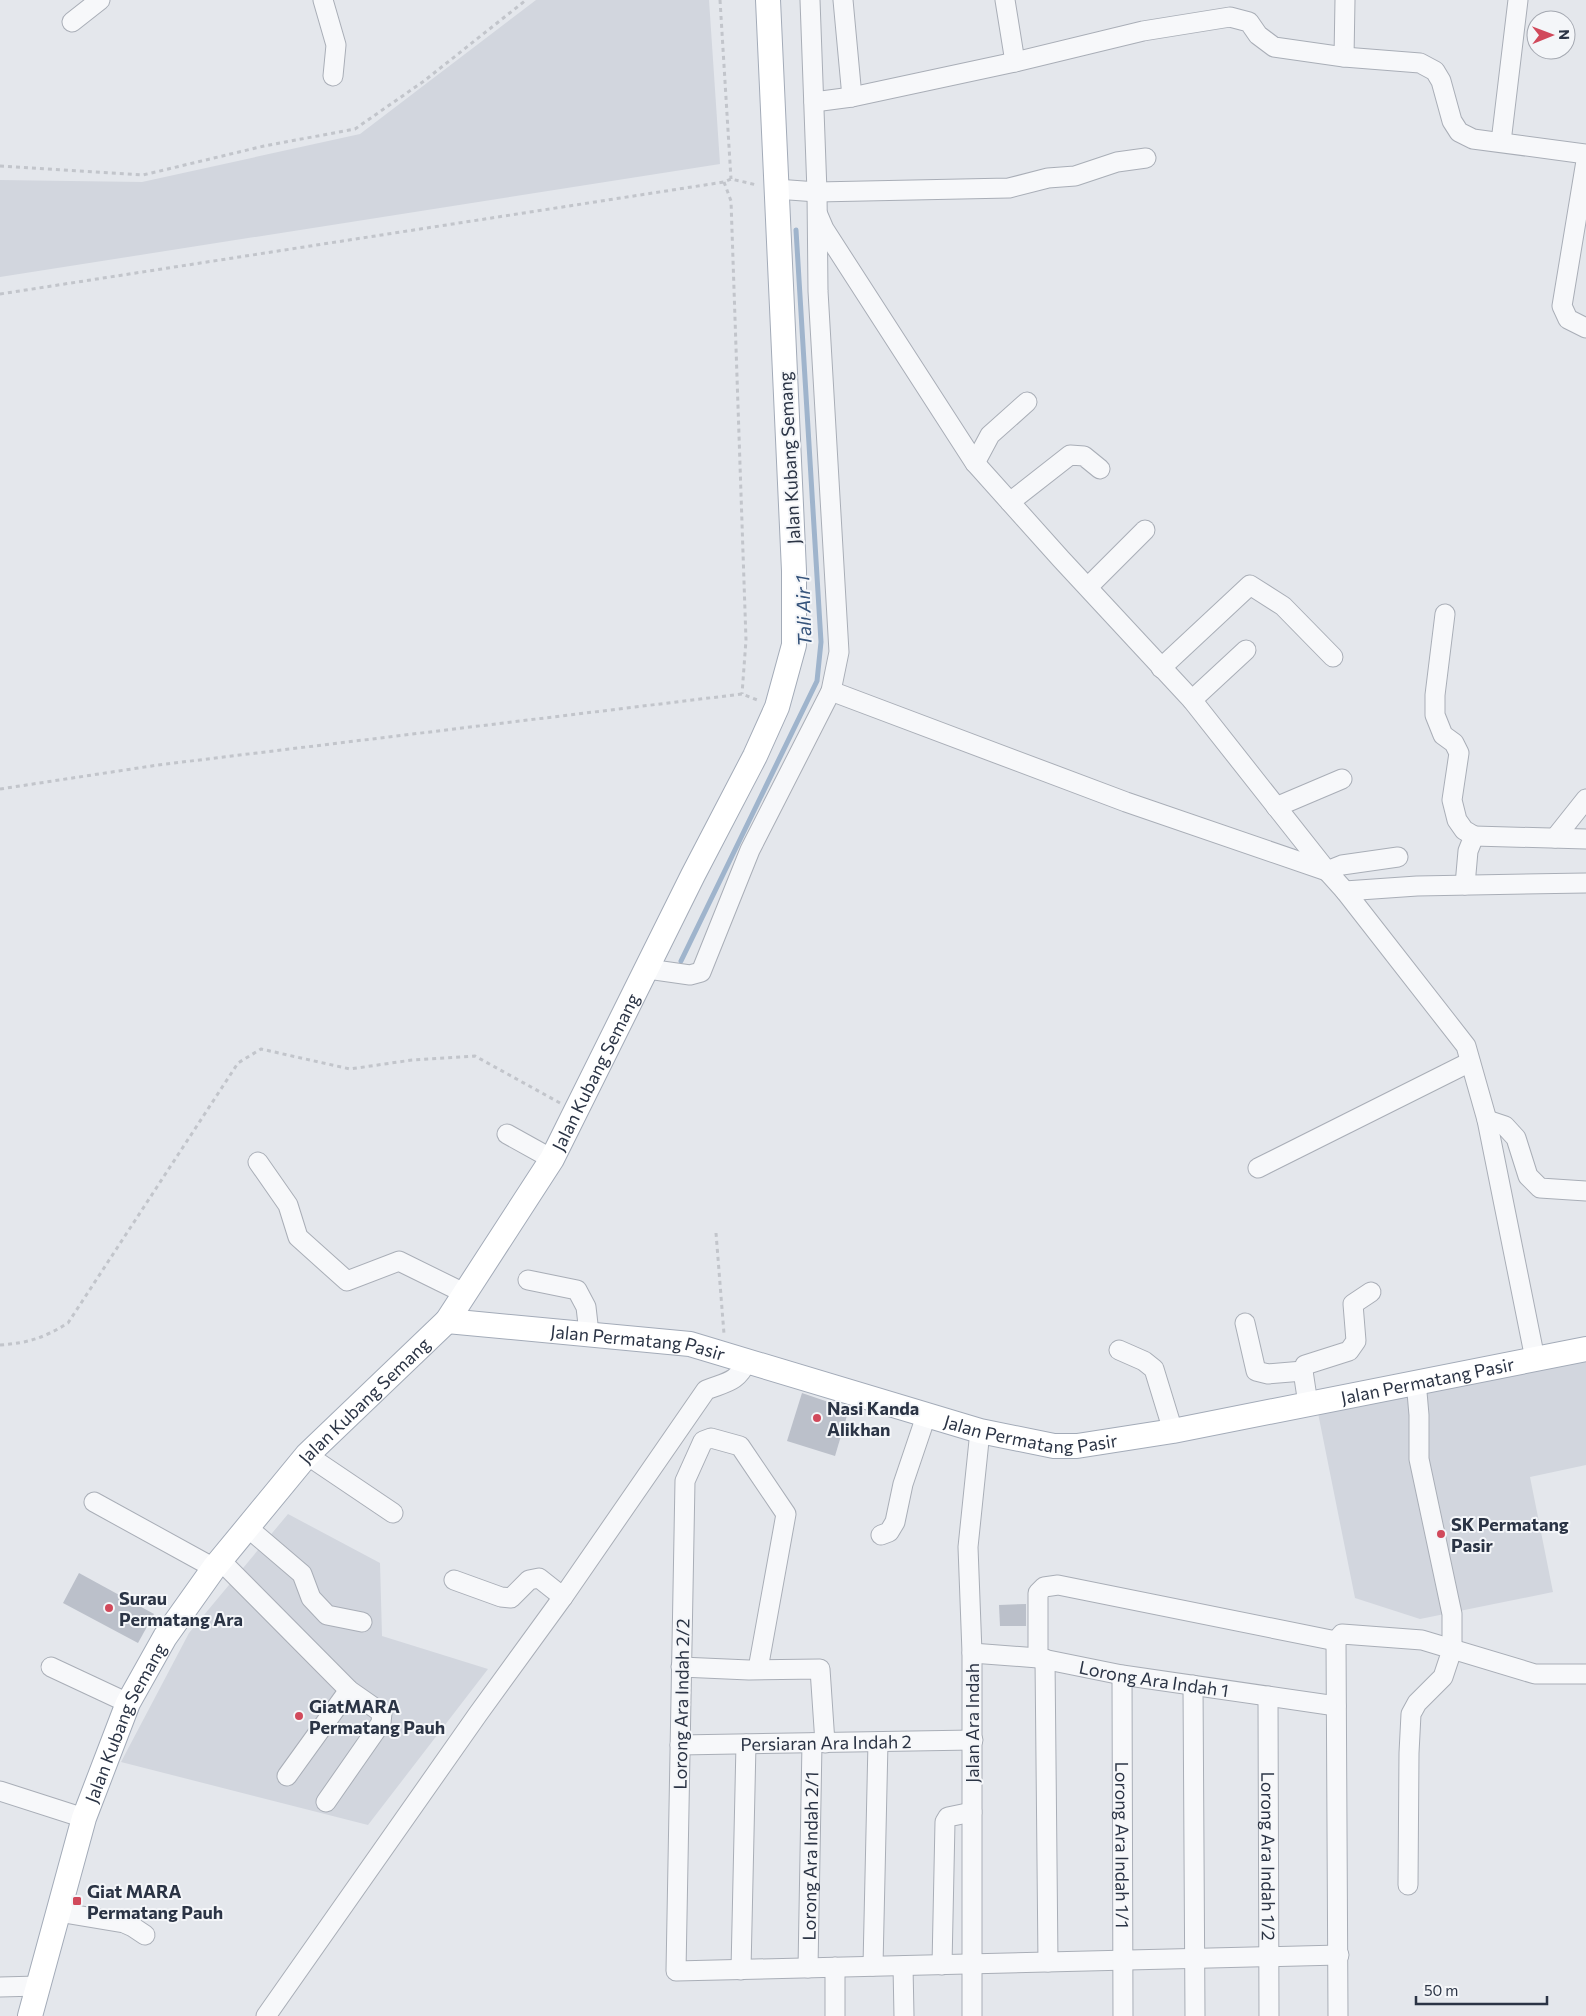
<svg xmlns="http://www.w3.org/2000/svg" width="1586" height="2016" viewBox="0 0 1586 2016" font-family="Commissioner,sans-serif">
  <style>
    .built { fill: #d2d6de }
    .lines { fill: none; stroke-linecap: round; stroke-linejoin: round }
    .stream { stroke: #9fb4cc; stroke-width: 5 }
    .building { fill: #bbc0ca }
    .minor-casing { stroke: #a9aeb7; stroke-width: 21 }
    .major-casing { stroke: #a3abb8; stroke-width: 26 }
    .path { stroke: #c2c5cb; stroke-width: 3; stroke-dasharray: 4 4; stroke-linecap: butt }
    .minor { stroke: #f7f8fa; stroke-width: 19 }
    .major { stroke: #fff; stroke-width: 24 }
    .poi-dot { fill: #d1495b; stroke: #f4f6f9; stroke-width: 2 }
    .labels { text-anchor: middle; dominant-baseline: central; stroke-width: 4; stroke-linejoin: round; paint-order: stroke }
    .street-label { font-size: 18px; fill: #2b3445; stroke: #f4f6f9 }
    .poi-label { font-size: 18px; font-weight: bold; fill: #2b3445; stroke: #f4f6f9; text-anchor: start }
    .water-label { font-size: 19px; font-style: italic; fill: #34527a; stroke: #f4f6f9 }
  </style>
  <rect width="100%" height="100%" fill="#e4e7ec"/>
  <g class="built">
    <path d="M536 0H709L720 164 0 277V180L142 182 360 134Z"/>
    <path d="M1586 1359V1465L1530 1477 1553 1592 1420 1619 1355 1598 1318 1413Z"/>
    <path d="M288 1514 380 1563 382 1636 488 1669 368 1825 121 1762 189 1633Z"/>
  </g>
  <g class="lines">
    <path class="stream" d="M681 961 817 681 821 642 796 230"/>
  </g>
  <g class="building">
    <path d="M802 1393 849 1409 835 1456 787 1441Z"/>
    <path d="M79 1573 154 1614 138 1643 63 1603Z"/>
    <path d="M1026 1604V1626H1000L999 1605Z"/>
  </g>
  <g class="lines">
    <g class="minor-casing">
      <g id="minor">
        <path d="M323 0 336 45 333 76"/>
        <path d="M843 0 852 97"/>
        <path d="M1005 0 1015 62"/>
        <path d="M72 22 100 0"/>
        <path d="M1344 57 1345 0"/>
        <path d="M814 102 852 97 1015 62 1143 31 1230 17 1249 22 1258 35 1274 47 1344 57 1420 63 1435 71 1441 81 1452 121 1459 132 1473 139 1586 154"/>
        <path d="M1501 142 1518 0"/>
        <path d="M1586 161 1562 306 1568 319 1586 328"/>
        <path d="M776 189 817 192 1009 188 1048 178 1075 176 1117 162 1146 158"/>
        <path d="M818 215 824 229 975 463 1061 559 1192 700 1327 871 1345 891 1466 1046 1487 1120 1535 1359"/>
        <path d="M975 463 990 435 1027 402"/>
        <path d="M1010 502 1070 455 1084 456 1100 469"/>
        <path d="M1088 587 1145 530"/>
        <path d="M1445 614 1435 695V715L1443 735 1454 743 1459 753 1452 800 1457 820 1464 830 1474 836 1468 851 1465 885"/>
        <path d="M1161 668 1250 585 1283 606 1333 657"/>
        <path d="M831 691 1126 802 1327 871 1342 865 1398 857"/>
        <path d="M1192 700 1246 650"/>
        <path d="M1276 807 1342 779"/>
        <path d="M1474 836 1586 839"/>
        <path d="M1555 838 1586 799"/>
        <path d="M1345 891 1417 886 1586 883"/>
        <path d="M648 969 690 975 701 972 750 850 831 691 839 652 818 291 817 192 810 0"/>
        <path d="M1487 1120 1505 1126 1516 1138 1528 1176 1540 1188 1586 1191"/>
        <path d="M507 1134 552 1159"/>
        <path d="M258 1162 288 1205 298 1237 347 1281 399 1261 466 1294"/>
        <path d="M1258 1168 1470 1062"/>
        <path d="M528 1280 577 1290 586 1307 589 1333"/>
        <path d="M1245 1323 1256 1371 1268 1374 1303 1371"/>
        <path d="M1119 1350 1144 1361 1154 1369 1173 1431"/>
        <path d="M1308 1404 1303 1371 1305 1365 1349 1351 1356 1341 1353 1304 1371 1292"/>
        <path d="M307 1455 393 1513"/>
        <path d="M94 1502 214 1568"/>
        <path d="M247 1527 302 1574 311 1598 327 1615 362 1622"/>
        <path d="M881 1535 889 1532 895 1522 903 1484 926 1416"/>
        <path d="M220 1560 349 1690 382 1713 381 1723 326 1802"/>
        <path d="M454 1580 501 1597 511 1598 529 1580 539 1578 563 1597"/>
        <path id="s1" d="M972 1653 1038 1658 1122 1675 1336 1706"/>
        <path d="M1038 1658V1593L1044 1587 1058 1585 1336 1641"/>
        <path d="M1045 1659 1048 1962"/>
        <path d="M51 1667 128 1703"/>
        <path d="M681 1667 749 1670 820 1669 825 1743"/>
        <path d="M758 1669 786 1514 740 1446 711 1438 703 1441 685 1481 676 1971 1339 1955"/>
        <path id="s2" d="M1122 1675 1123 2016"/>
        <path d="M1193 1685 1195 2016"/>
        <path id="s3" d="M1268 1696 1269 2016"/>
        <path id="s4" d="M680 1745 973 1740"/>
        <path d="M287 1776 349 1690"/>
        <path d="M0 1791 84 1818"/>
        <path d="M1408 1885 1409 1753 1411 1714 1417 1703 1443 1677 1452 1650V1614L1419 1459V1415L1416 1381"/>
        <path d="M58 1912 124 1923 133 1927 145 1935"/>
        <path d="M942 1965 945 1822 948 1817 972 1812"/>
        <path d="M873 1966 878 1742"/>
        <path d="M903 1966 904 2016"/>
        <path d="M835 1967V2016"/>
        <path id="s5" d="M808 1968 812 1743"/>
        <path d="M741 1970 746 1744"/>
        <path d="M0 1987 38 1986"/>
        <path d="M266 2016 478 1714 563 1597 706 1390C726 1382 737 1383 747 1361"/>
        <path d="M972 2016V1653L968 1547 980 1431"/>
        <path d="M1338 2016 1336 1641 1342 1634 1422 1640 1535 1674H1586"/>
      </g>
    </g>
    <g class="major-casing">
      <g id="major">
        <path id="s6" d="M447 1321 690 1344 980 1431 1054 1446H1077L1173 1431 1586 1349"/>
        <path id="s7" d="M30 2016 84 1818 128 1703 165 1637 214 1568 307 1455 447 1321 552 1159 693 875 755 756 777 707 794 645V571L768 0"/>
      </g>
    </g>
    <g class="path">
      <path d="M720 0 731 179"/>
      <path d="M0 166 143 175 264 146 355 129 424 81 526 0"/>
      <path d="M724 182 731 201 746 640 742 694"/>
      <path d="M0 294 724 182 731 179 757 185"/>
      <path d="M0 789 158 765 742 694 760 701"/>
      <path d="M716 1233 724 1334"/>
      <path d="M0 1345C28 1343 44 1338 68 1323L238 1063 261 1049 350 1069 412 1060 475 1056 560 1103"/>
    </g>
    <use href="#minor" class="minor"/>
    <use href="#major" class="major"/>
  </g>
  <g class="poi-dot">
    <circle cx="817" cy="1418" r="5"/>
    <circle cx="1441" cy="1534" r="5"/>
    <circle cx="109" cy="1608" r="5"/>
    <circle cx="299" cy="1716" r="5"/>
    <rect x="72" y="1896" width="10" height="10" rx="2.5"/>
  </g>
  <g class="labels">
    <g class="street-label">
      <text transform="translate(789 458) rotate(-93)">Jalan Kubang Semang</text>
      <text stroke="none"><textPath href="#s7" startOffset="1119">Jalan Kubang Semang</textPath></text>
      <text stroke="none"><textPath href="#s6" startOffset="192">Jalan Permatang Pasir</textPath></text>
      <text stroke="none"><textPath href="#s6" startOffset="1002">Jalan Permatang Pasir</textPath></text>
      <text stroke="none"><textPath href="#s7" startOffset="714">Jalan Kubang Semang</textPath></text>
      <text stroke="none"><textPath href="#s6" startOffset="598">Jalan Permatang Pasir</textPath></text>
      <text stroke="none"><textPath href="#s1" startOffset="184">Lorong Ara Indah 1</textPath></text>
      <text transform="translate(681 1704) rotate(-89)">Lorong Ara Indah 2/2</text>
      <text transform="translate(972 1723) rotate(-90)">Jalan Ara Indah</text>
      <text stroke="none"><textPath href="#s7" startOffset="309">Jalan Kubang Semang</textPath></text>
      <text stroke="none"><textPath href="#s4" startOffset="146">Persiaran Ara Indah 2</textPath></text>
      <text stroke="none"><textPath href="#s2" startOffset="170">Lorong Ara Indah 1/1</textPath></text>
      <text stroke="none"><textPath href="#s5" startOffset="112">Lorong Ara Indah 2/1</textPath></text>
      <text stroke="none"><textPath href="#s3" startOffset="160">Lorong Ara Indah 1/2</textPath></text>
    </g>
    <g class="poi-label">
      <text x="827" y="1408">Nasi Kanda<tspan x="827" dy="21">Alikhan</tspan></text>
      <text x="1451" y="1524">SK Permatang<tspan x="1451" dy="21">Pasir</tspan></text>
      <text x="119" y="1598">Surau<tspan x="119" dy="21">Permatang Ara</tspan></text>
      <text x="309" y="1706">GiatMARA<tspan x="309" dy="21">Permatang Pauh</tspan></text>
      <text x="87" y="1891">Giat MARA<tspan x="87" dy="21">Permatang Pauh</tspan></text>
    </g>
    <g class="water-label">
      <text transform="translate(803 611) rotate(-92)">Tali Air 1</text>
    </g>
  </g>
  <g transform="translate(1551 35) rotate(89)"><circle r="24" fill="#f4f6f9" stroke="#a4a8b1"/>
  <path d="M0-4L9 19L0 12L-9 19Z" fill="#d1495b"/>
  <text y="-8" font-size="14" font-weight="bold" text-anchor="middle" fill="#2b3445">N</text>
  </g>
  <path d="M1416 1996v8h131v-8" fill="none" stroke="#2b3445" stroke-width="2.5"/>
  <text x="1424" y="1996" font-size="15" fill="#2b3445" stroke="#f4f6f9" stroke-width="4" paint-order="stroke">50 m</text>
</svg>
